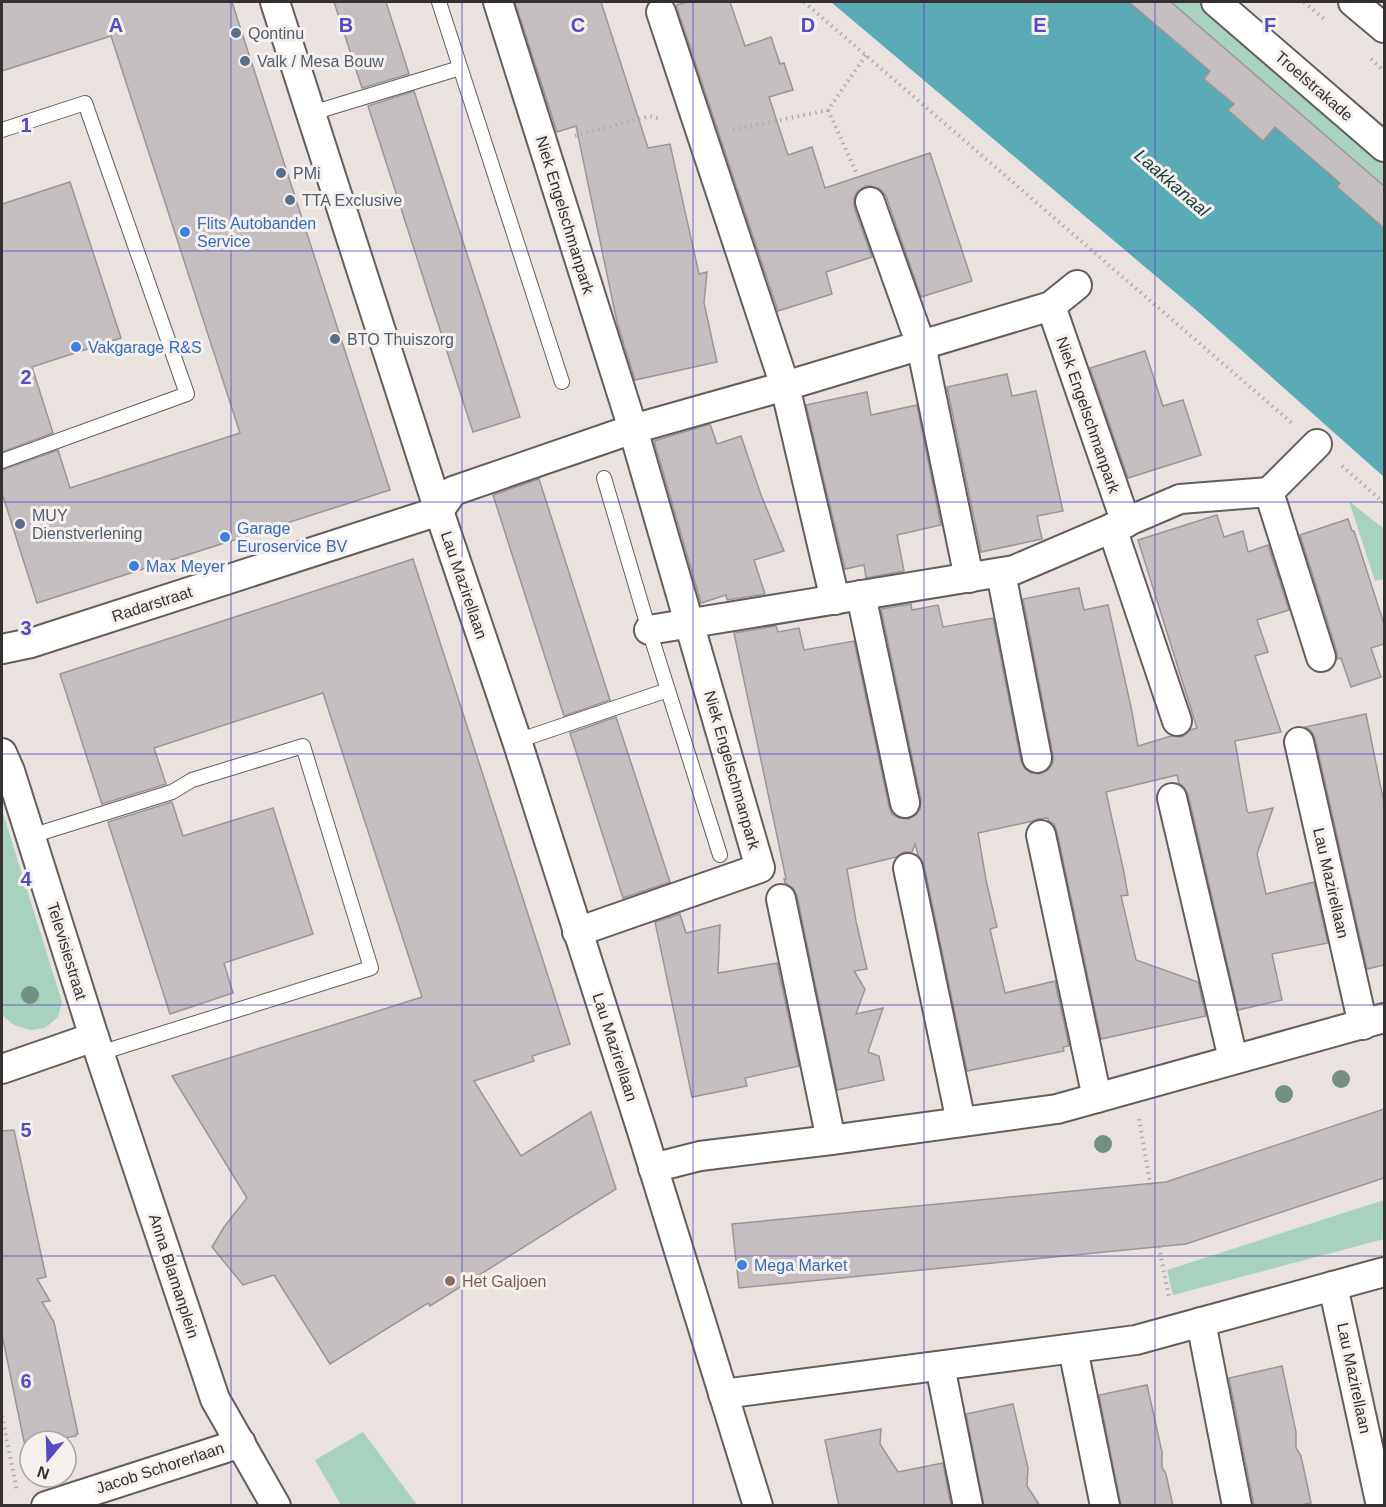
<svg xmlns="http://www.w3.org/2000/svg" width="1386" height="1507" viewBox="0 0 1386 1507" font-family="Arial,sans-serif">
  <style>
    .green { fill: #a7d3be }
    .water { fill: #5babb7 }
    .building { fill: #c5bec1; stroke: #9c9598; stroke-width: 1.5 }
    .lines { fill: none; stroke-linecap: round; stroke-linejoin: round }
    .lane-casing { stroke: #645f5b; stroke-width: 16 }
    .street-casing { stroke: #645f5b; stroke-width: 32 }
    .path { stroke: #b1aba8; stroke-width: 4; stroke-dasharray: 1.5 4.5; stroke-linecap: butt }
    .lane { stroke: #fff; stroke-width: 14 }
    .street { stroke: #fff; stroke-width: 28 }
    .tree { fill: #748f82 }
    .grid { fill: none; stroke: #554bc2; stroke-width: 1.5; stroke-opacity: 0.55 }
    .service-dot { fill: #5c6f8a; stroke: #f6f0ec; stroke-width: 2 }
    .shop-dot { fill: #3f7fe0; stroke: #f6f0ec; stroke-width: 2 }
    .education-dot { fill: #8d6e63; stroke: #f6f0ec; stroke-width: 2 }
    .labels { text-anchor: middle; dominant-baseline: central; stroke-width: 6; stroke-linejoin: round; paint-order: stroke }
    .service-label { font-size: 16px; fill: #4e5e75; stroke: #f6f0ec; text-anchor: start }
    .street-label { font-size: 16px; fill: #343130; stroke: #f6f0ec }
    .shop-label { font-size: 16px; fill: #366cbe; stroke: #f6f0ec; text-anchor: start }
    .education-label { font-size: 16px; fill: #785e54; stroke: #f6f0ec; text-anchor: start }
    .water-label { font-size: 18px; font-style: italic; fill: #1b4146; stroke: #f6f0ec }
    .grid-label { font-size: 20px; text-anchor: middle; font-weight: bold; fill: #554bc2; stroke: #f6f0ec; stroke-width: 6; stroke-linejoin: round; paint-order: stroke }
  </style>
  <rect width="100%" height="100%" fill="#e9e2de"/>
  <g class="green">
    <path d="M1171 2H1201L1384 160V186Z"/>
    <path d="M1349 501 1384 529V579L1375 581Z"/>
    <path d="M2 810 62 1002 58 1017 45 1028 30 1030 14 1025 2 1015Z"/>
    <path d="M1384 1200V1239L1173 1295 1167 1270Z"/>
    <path d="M363 1432 417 1505H341L315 1460Z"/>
  </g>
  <path class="water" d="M831 2H1171L1384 186V477L1196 310Z"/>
  <g class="building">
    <path d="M2 2H232L390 490 37 603 2 493V470L58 450 70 488 240 433 111 36 2 71Z"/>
    <path d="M334 2H386L409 74 362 88Z"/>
    <path d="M515 2H601L648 148 670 144 699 274 707 272 704 303 717 362 635 380 617 322 576 126 557 132Z"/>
    <path d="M688 2H730L745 46 771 37 780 64 784 63 793 90 769 97 788 155 812 147 825 188 930 153 972 281 921 297 886 196 880 189 872 186H865L857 192 854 198V207L872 257 826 272 832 294 778 311 676 5Z"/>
    <path d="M1129 2H1171L1384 186V228L1337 187 1340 183 1275 127 1263 141 1228 110 1234 104 1204 79 1210 71Z"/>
    <path d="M414 91 520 417 473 432 368 106Z"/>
    <path d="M70 182 121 338 32 367 53 433 2 452V204Z"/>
    <path d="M1145 351 1163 406 1183 400 1201 455 1128 478 1090 368Z"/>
    <path d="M1007 374 1012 396 1036 391 1063 511 1037 516 1042 539 981 552 947 387Z"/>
    <path d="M867 392 871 415 917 405 941 525 897 535 904 571 866 578 864 565 845 569 806 405Z"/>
    <path d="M710 424 717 444 741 436 761 495 784 551 754 560 765 594 727 600 726 595 701 603 654 441Z"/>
    <path d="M539 479 610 700 564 716 493 495Z"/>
    <path d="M1217 515 1224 537 1243 531 1248 552 1268 545 1289 610 1257 620 1268 652 1255 656 1281 732 1235 741 1247 811 1249 813 1273 808 1257 854 1266 894 1314 882 1328 943 1272 954 1282 1000 1238 1010 1188 794 1184 787 1179 783 1177 775 1106 792 1123 868 1128 895 1121 896 1136 960 1198 982 1206 1016 1101 1039 1057 832 1054 824 1048 820V818L1038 819 1033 821 978 833 986 880 997 927 990 929 1005 993 1055 981 1069 1046 1063 1047 1064 1051 967 1071 924 865 918 855 915 844 912 852H904L896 857 847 869 856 921 867 969 854 971 865 989 856 1014 883 1008 868 1052 879 1056 884 1080 837 1090 797 896 793 888 785 883 784 879H786L776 831 734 633 776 626 778 632 799 628 804 650 854 641 889 806 892 814 899 818 909 819 916 815 920 809 921 800 881 609 911 604 912 610 938 605 943 627 993 618 1021 761 1025 769 1031 773 1040 774 1048 770 1053 763V755L1023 599 1079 588 1084 610 1108 605 1131 707 1138 746 1171 736 1182 737 1190 730 1197 728 1138 540Z"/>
    <path d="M1348 519 1352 531H1354L1384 624V644L1371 648 1381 677 1351 687 1341 658 1337 659V652L1300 535Z"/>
    <path d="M413 559 570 1044 532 1056 534 1061 474 1081 521 1156 591 1112 616 1189 430 1306 428 1303 330 1364 274 1275 243 1285 212 1247 224 1227 247 1198 172 1076 422 997 323 693 154 748 166 784 102 804 60 674Z"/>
    <path d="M1366 714 1384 803V965L1367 969 1315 738 1311 731 1305 727Z"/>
    <path d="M616 717 670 882 623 898 570 733Z"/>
    <path d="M172 802 183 836 273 808 313 934 224 963 233 993 170 1014 108 822Z"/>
    <path d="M680 914 686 933 720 925 718 973 777 963 799 1066 745 1078 747 1086 692 1097 655 922Z"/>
    <path d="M1384 1109V1178L1186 1244 739 1288 732 1224 1166 1182Z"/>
    <path d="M14 1130 46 1277 37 1279 50 1301 42 1302 54 1322 78 1434H76V1436L49 1441H30V1445L25 1446 2 1335V1131Z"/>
    <path d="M1282 1366 1296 1432V1448L1301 1456 1311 1503 1295 1506H1254L1229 1378Z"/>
    <path d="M1147 1385 1162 1452V1467L1166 1474 1173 1506H1121L1099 1395Z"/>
    <path d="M1013 1404 1028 1468 1027 1486 1040 1506H984L966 1414Z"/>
    <path d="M881 1429 880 1444 898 1472 943 1463 951 1506H839L825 1440Z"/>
  </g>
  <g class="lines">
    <g class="lane-casing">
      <g id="lane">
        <path d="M439 2 562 382"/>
        <path d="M312 113 460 68"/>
        <path d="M2 130 85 103 187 394 2 461"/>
        <path d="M604 478 649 630 720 855"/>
        <path d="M517 741 668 690"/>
        <path d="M31 836 172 792 192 780 303 746 371 968 100 1053"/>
      </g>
    </g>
    <g class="street-casing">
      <g id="street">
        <path d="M275 2 439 511 517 741 641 1128 758 1506"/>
        <path d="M498 2 633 429 760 868 577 932"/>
        <path d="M1216 2 1384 147"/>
        <path d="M1353 2 1384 28"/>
        <path d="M661 12 785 386 835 600"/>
        <path d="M870 202 921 345 969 578"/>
        <path d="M1051 306 1126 523"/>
        <path d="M1269 492 1321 657"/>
        <path d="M1112 528 1177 721"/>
        <path d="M1001 573 1037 758"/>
        <path d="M861 595 905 803"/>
        <path d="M649 630 1014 570 1180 499 1269 492 1317 444"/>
        <path d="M2 649 31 643 439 511 453 491 633 429 785 386 1051 306 1077 285"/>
        <path d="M1299 742 1363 1025"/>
        <path d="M2 753 10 771 94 1037 215 1399 276 1506"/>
        <path d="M1172 798 1233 1059"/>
        <path d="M1041 835 1097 1098"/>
        <path d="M908 868 961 1122"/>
        <path d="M781 899 831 1140"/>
        <path d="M2 1069 94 1037"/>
        <path d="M653 1168 700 1156 831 1140 1057 1109 1384 1018"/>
        <path d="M1333 1286 1381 1506"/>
        <path d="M1201 1322 1237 1506"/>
        <path d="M1073 1349 1105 1506"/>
        <path d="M940 1366 968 1506"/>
        <path d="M723 1394 1136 1340 1384 1272"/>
        <path d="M46 1506 241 1443"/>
      </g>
    </g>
    <g class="path">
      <path d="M804 2 1293 424"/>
      <path d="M1304 2 1324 19"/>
      <path d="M1371 59 1384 71"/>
      <path d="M828 110 857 174"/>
      <path d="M733 130 828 110 866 55"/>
      <path d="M575 136 650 116 661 119"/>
      <path d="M1342 466 1384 503"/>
      <path d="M1139 1119 1151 1188"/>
      <path d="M1159 1247 1169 1297"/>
      <path d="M2 1416 17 1491"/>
    </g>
    <use href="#lane" class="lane"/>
    <use href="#street" class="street"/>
  </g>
  <g class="tree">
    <circle cx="30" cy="995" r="9"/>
    <circle cx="1341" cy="1079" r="9"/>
    <circle cx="1284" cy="1094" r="9"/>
    <circle cx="1103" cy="1144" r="9"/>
  </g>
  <path class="grid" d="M231 2V1506M462 2V1506M693 2V1506M924 2V1506M1155 2V1506M2 251H1384M2 502H1384M2 754H1384M2 1005H1384M2 1256H1384"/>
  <g class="service-dot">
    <circle cx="236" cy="33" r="6"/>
    <circle cx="245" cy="61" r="6"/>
    <circle cx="281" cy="173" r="6"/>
    <circle cx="290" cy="200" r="6"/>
    <circle cx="335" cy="339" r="6"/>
    <circle cx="20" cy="524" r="6"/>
  </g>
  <g class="shop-dot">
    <circle cx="185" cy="232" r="6"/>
    <circle cx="76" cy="347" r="6"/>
    <circle cx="225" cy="537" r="6"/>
    <circle cx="134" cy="566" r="6"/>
    <circle cx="742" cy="1265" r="6"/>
  </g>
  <circle class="education-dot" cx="450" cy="1281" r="6"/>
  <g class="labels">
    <g class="service-label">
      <text x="248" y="33">Qontinu</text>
      <text x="257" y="61">Valk / Mesa Bouw</text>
      <text x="293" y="173">PMi</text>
      <text x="302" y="200">TTA Exclusive</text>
      <text x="347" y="339">BTO Thuiszorg</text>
      <text x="32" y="515">MUY<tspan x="32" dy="18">Dienstverlening</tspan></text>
    </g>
    <g class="street-label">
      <text transform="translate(1314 86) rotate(41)">Troelstrakade</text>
      <text transform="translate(565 215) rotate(73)">Niek Engelschmanpark</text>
      <text transform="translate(1088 415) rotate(71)">Niek Engelschmanpark</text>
      <text transform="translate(464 585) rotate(71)">Lau Mazirellaan</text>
      <text transform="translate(152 604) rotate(-18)">Radarstraat</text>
      <text transform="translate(732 770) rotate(74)">Niek Engelschmanpark</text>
      <text transform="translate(1331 883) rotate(77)">Lau Mazirellaan</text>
      <text transform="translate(67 951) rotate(73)">Televisiestraat</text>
      <text transform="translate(615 1047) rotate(72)">Lau Mazirellaan</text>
      <text transform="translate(174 1276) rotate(72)">Anna Blamanplein</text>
      <text transform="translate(1354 1378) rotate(78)">Lau Mazirellaan</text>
      <text transform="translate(160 1468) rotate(-18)">Jacob Schorerlaan</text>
    </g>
    <g class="shop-label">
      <text x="197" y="223">Flits Autobanden<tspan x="197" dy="18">Service</tspan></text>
      <text x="88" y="347">Vakgarage R&amp;S</text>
      <text x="237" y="528">Garage<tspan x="237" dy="18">Euroservice BV</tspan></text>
      <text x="146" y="566">Max Meyer</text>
      <text x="754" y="1265">Mega Market</text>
    </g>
    <g class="education-label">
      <text x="462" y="1281">Het Galjoen</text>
    </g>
    <g class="water-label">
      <text transform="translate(1172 183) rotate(41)">Laakkanaal</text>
    </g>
  </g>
  <g class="grid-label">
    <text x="116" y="32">A</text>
    <text x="346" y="32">B</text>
    <text x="578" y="32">C</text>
    <text x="808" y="32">D</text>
    <text x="1040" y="32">E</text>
    <text x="1270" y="32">F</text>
    <text x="26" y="132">1</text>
    <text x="26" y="384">2</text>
    <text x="26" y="635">3</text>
    <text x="26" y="886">4</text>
    <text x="26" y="1137">5</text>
    <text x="26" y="1388">6</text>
  </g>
  <rect width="1386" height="1507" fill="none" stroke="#343130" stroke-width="6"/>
  <g transform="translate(48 1459) rotate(199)"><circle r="28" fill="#f6f0ec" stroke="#a8a4a1" stroke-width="1.5"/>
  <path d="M0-4.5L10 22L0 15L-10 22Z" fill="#554bc2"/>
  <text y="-9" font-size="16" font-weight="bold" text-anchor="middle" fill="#343130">N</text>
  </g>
</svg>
